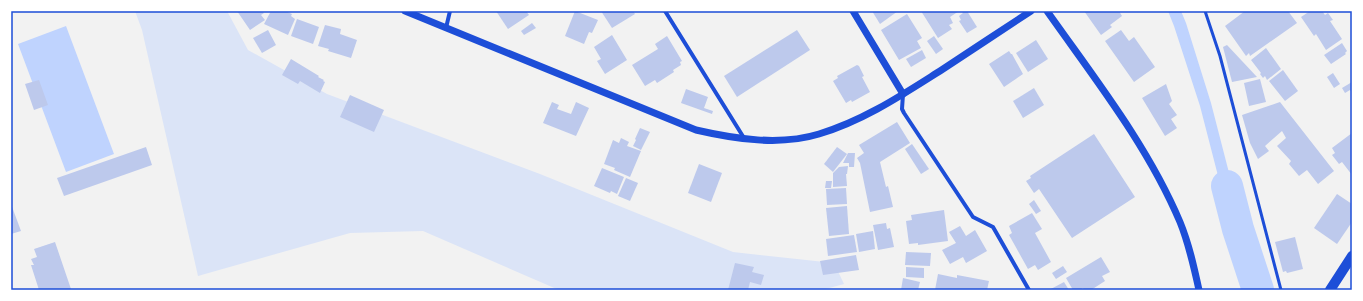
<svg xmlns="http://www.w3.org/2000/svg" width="1363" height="301" viewBox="0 0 1363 301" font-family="'DejaVu Sans',sans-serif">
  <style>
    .green { fill: #dbe4f7 }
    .water { fill: #bfd3fe }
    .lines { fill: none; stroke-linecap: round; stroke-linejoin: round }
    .river { stroke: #bfd3fe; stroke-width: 32 }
    .building { fill: #bdc9ec }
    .service { stroke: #1d4ed8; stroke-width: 3 }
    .minor { stroke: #1d4ed8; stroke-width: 4 }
    .tertiary { stroke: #1d4ed8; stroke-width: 7 }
    .primary { stroke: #1d4ed8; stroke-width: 10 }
    .neatline { fill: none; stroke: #1d4ed8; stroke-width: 1.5 }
  </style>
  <rect width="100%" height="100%" fill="#f2f2f2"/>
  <path class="green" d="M135 11H227L248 50 327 94 540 174 733 252 834 263 844 284 822 290H559L423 231 350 233 198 276 142 30Z"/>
  <g class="water">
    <path d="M1168 11H1181L1186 23 1211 103 1243 227 1232 230 1200 106 1174 26Z"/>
    <path d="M66 26 114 154 66 172 18 44Z"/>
  </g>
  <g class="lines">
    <path class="river" d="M1227 186 1238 229 1258 290"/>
  </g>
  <g class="building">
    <path d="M237 11H262L264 13 261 15 265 20 250 30Z"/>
    <path d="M271 11H285L292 14 291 16 295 19 288 35 264 24Z"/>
    <path d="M496 11H526L529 15 508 29Z"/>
    <path d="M575 11 598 20 592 33 589 32 584 44 565 36Z"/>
    <path d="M601 11H633L635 14 612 28Z"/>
    <path d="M872 11H898L880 24Z"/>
    <path d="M921 11H959L950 17 953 23 949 25 952 29 938 38Z"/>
    <path d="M961 11H967L977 27 967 33 959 21 961 20 959 16 963 13Z"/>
    <path d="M1084 11H1119L1122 16 1110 25 1112 27 1101 35Z"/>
    <path d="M1245 11H1288L1297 23 1250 56 1249 53 1246 56 1225 26Z"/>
    <path d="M1310 11H1322L1325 15 1328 13 1333 20 1330 21 1342 39 1326 50 1316 34 1314 36 1301 17Z"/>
    <path d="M907 14 922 38 917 41 921 48 899 60 881 30Z"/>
    <path d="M297 19 319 27 313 44 291 36Z"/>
    <path d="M532 23 536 28 524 35 521 31Z"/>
    <path d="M325 25 341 29 340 34 357 40 351 58 328 51 329 49 318 46Z"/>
    <path d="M268 30 276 45 262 53 253 38Z"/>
    <path d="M797 30 810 50 737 97 724 76Z"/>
    <path d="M1121 30 1129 41 1134 37 1155 67 1134 82 1105 41Z"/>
    <path d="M612 35 627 60 605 74 597 61 601 59 594 47Z"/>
    <path d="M667 36 682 61 680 62 681 65 673 70 674 72 657 83 655 80 645 86 632 65 658 49 655 44Z"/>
    <path d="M934 36 943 49 936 54 927 41Z"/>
    <path d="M1036 40 1048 59 1028 72 1016 53Z"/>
    <path d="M1342 43 1347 51 1345 53 1346 54 1331 64 1324 55Z"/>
    <path d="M1227 45 1257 77 1232 82 1223 47Z"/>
    <path d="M1266 48 1281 69 1267 80 1265 76 1263 78 1260 74 1261 73 1251 60Z"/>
    <path d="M922 50 926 58 911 67 906 59Z"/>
    <path d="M1009 51 1011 54H1012L1023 74 1004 87 989 64Z"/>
    <path d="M291 59 319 76 318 77 324 80 323 81 325 82 320 93 300 81 298 84 282 75Z"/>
    <path d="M857 65 859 66 864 76 862 77 870 92 852 102 851 100 846 103 833 81 838 78 837 76Z"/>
    <path d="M1283 70 1298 91 1285 101 1269 81Z"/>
    <path d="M1333 73 1340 84 1334 88 1327 77Z"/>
    <path d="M1260 79 1266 102 1249 106 1244 83Z"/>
    <path d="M39 80 48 105 34 110 25 84Z"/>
    <path d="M1352 82V93L1350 90 1345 93 1342 88Z"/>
    <path d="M1166 84 1172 101 1169 104 1177 115 1171 119 1177 128 1165 136 1142 98Z"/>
    <path d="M1034 88 1044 105 1023 118 1013 101Z"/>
    <path d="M686 89 708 97 704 108 713 111 712 114 681 103Z"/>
    <path d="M350 95 384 110 374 132 340 117Z"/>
    <path d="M552 102 559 105 557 109 571 114 576 102 589 108 576 136 543 123Z"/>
    <path d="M1280 102 1334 171 1318 184 1307 170 1299 176 1289 164 1291 161 1277 146 1286 138 1282 131 1265 146 1269 151 1258 159 1250 143 1242 115Z"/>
    <path d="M897 122 910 143 880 162 886 187 888 186 893 207 870 212 860 163 857 158 864 153 859 145Z"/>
    <path d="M640 128 650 132 641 150 633 146 636 140 635 139Z"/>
    <path d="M1352 133V175L1342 162 1339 164 1332 155 1335 153 1332 148Z"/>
    <path d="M1094 134 1135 197 1072 238 1039 189 1034 193 1026 181 1031 178 1030 176Z"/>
    <path d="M621 138 629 142 627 146 641 151 630 177 614 170 615 168 604 164 613 140 619 143Z"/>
    <path d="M912 144 929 169 921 174 905 149Z"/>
    <path d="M146 147 152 165 64 196 57 178Z"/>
    <path d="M837 147 847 154 833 172 824 164Z"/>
    <path d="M848 153H855L854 167H849V163H843Z"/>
    <path d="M699 164 722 173 711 202 688 193Z"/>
    <path d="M848 166 847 174H846L847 186 833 187V173L839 167Z"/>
    <path d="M602 168 624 177 617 194 611 191 610 193 594 186Z"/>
    <path d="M626 178 638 183 630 201 618 196Z"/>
    <path d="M826 181H832L831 188H825Z"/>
    <path d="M846 188 847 204 827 205 826 189Z"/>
    <path d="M1337 194 1352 204V222L1337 244 1314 228Z"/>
    <path d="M1034 200 1041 211 1036 214 1029 204Z"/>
    <path d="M11 204 21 231 11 234Z"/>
    <path d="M847 206 849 234 829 236 826 208Z"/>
    <path d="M944 210 948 241 918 245V243L909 244 906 221 912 220 911 215Z"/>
    <path d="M1032 213 1042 229 1035 233 1051 262 1038 270 1035 265 1028 269 1009 235 1012 233 1009 226Z"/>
    <path d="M886 223 887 229 890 228 894 247 878 250 873 225Z"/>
    <path d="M960 226 966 236 975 230 987 251 966 263 963 257 950 264 942 250 956 243 949 232Z"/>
    <path d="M873 231 875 249 859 252 856 234Z"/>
    <path d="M854 235 857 252 828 256 826 239Z"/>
    <path d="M1295 237 1303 269 1287 273 1286 271 1283 272 1275 242Z"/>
    <path d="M55 242 71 289 67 290H39L31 265H34L31 259 37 257 34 249Z"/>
    <path d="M906 252 931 253 930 266 905 265Z"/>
    <path d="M856 255 859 270 823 275 820 261Z"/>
    <path d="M1101 257 1110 272 1102 276 1105 281 1091 290H1084L1083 288 1080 290H1073L1066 278Z"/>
    <path d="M735 263 754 267 752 272 764 275 761 285 750 282 748 290H728Z"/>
    <path d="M1063 266 1067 272 1056 279 1052 273Z"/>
    <path d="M906 267 924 268V278L906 277Z"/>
    <path d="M938 274 957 278V275L989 281 987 290H935Z"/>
    <path d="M903 278 920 282 918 290H901Z"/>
    <path d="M1064 282 1069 290H1049Z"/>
  </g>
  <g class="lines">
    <path class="service" d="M1205 11 1220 56 1281 290"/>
    <g class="minor">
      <path d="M665 11 744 138"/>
      <path d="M446 28 450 11"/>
      <path d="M903 94 902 109 904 113 973 217 993 227 1029 290"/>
    </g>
    <g class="tertiary">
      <path d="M405 11 696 130C735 139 780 146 819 134 863 121 902 95 940 71 970 51 1001 31 1031 11"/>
      <path d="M853 11 903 94"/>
      <path d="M1047 11C1095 79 1148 146 1180 222 1189 244 1194 267 1199 290"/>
    </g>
    <path class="primary" d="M1330 290 1352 256"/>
  </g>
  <rect width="1363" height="301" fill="none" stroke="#ffffff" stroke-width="24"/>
  <rect x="12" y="12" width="1339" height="277" class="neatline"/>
</svg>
